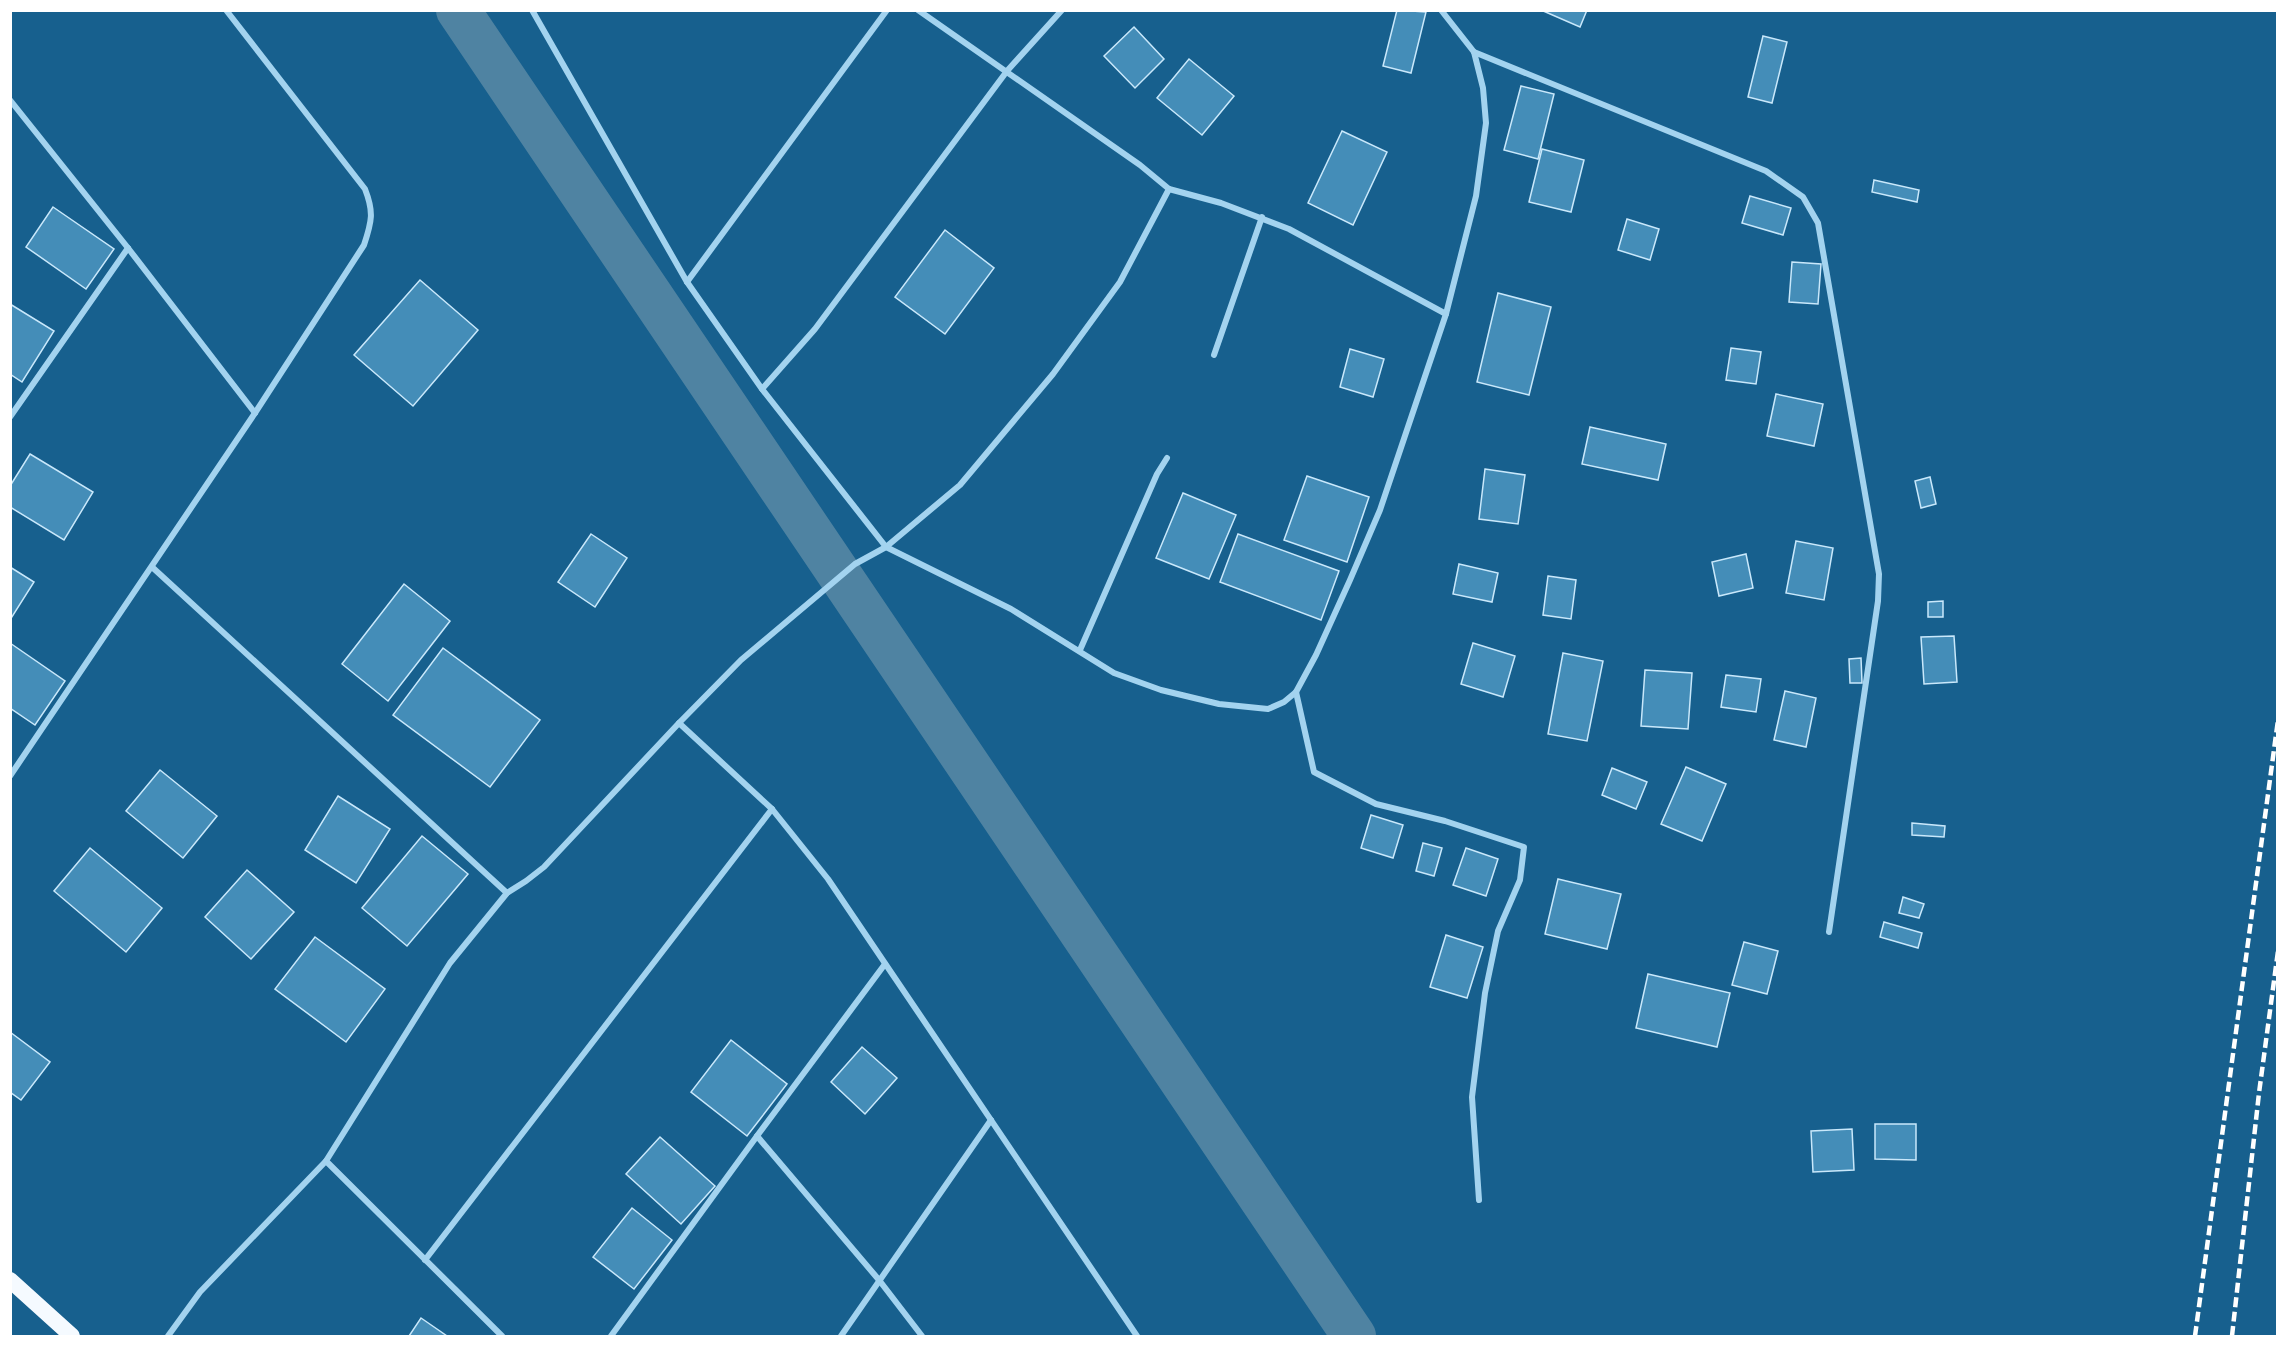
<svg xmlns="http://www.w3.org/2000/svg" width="2288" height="1347" viewBox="0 0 2288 1347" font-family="Raleway,sans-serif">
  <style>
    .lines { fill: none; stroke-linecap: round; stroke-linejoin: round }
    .canal { stroke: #4f83a2; stroke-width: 44 }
    .building { fill: #448db8; stroke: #c9e8fb; stroke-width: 1.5 }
    .minor { stroke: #a3d3ef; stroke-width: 6 }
    .trunk { stroke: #f5faff; stroke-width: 16 }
    .rail { stroke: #fff; stroke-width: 4.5; stroke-dasharray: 10 4.5; stroke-linecap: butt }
  </style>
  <rect width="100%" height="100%" fill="#17608e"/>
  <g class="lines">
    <path class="canal" d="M458 10 1354 1336"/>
  </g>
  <g class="building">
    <path d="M1397 10 1426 12 1411 73 1383 66Z"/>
    <path d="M1541 10H1587L1580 27Z"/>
    <path d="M1134 27 1164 59 1135 88 1104 56Z"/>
    <path d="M1763 36 1787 42 1772 103 1748 97Z"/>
    <path d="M1189 59 1234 96 1202 135 1157 98Z"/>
    <path d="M1521 86 1554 94 1538 159 1504 150Z"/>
    <path d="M1342 131 1387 152 1353 225 1308 203Z"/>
    <path d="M1542 149 1584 160 1571 212 1529 202Z"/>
    <path d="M1874 180 1919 190 1917 202 1872 192Z"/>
    <path d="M1750 196 1791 208 1783 235 1742 223Z"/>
    <path d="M53 207 114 249 86 289 26 247Z"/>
    <path d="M1627 219 1659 229 1650 260 1618 250Z"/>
    <path d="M945 230 994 268 945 334 895 297Z"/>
    <path d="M1792 262 1821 264 1818 304 1789 302Z"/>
    <path d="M420 280 478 330 413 406 354 355Z"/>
    <path d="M1498 293 1551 307 1529 395 1477 382Z"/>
    <path d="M10 304 54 331 22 382 10 374Z"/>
    <path d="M1731 348 1761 352 1756 384 1726 380Z"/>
    <path d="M1350 349 1384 359 1373 397 1340 387Z"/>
    <path d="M1776 394 1823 404 1814 446 1767 436Z"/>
    <path d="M1590 427 1666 444 1658 480 1582 464Z"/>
    <path d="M30 454 93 492 64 540 10 507V486Z"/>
    <path d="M1485 469 1525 475 1518 524 1479 519Z"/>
    <path d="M1307 476 1369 497 1347 562 1284 540Z"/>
    <path d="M1930 477 1936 504 1921 508 1915 481Z"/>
    <path d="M1183 493 1236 515 1209 579 1156 558Z"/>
    <path d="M591 534 627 558 595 607 558 582Z"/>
    <path d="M1238 534 1339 571 1321 620 1220 582Z"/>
    <path d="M1796 541 1833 548 1824 600 1786 593Z"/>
    <path d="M1746 554 1753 588 1719 596 1712 562Z"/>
    <path d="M1459 564 1498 573 1492 602 1453 594Z"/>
    <path d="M10 567 34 582 10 620Z"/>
    <path d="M1548 576 1576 580 1571 619 1543 615Z"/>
    <path d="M404 584 450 621 388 701 342 664Z"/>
    <path d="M1943 601V617H1928V602Z"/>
    <path d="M1954 636 1957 682 1924 684 1921 637Z"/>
    <path d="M10 643 65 681 35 725 10 708Z"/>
    <path d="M1473 643 1515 656 1503 697 1461 684Z"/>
    <path d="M443 648 540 720 490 787 393 715Z"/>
    <path d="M1563 653 1603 661 1587 741 1548 734Z"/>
    <path d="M1861 658 1862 683H1850L1849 659Z"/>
    <path d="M1645 670 1692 673 1688 729 1641 726Z"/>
    <path d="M1726 675 1761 679 1756 712 1721 707Z"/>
    <path d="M1785 691 1816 698 1806 747 1774 740Z"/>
    <path d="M1686 767 1726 784 1702 841 1661 824Z"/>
    <path d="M1612 768 1647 782 1636 809 1602 795Z"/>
    <path d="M160 770 217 816 183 858 126 811Z"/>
    <path d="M338 796 390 829 356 883 305 850Z"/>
    <path d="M1371 815 1403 825 1393 858 1361 848Z"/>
    <path d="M1912 823 1945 826 1944 837 1912 835Z"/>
    <path d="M422 836 468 874 407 946 362 908Z"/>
    <path d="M1423 843 1442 848 1434 876 1416 871Z"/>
    <path d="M90 848 162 908 126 952 54 891Z"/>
    <path d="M1466 848 1498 859 1486 896 1453 885Z"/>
    <path d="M247 870 294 912 251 959 205 917Z"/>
    <path d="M1558 879 1621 894 1607 949 1545 934Z"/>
    <path d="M1903 897 1924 904 1919 918 1899 913Z"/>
    <path d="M1884 922 1922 933 1918 948 1880 937Z"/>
    <path d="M1446 935 1483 947 1467 998 1430 987Z"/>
    <path d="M315 937 385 989 346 1042 275 989Z"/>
    <path d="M1744 942 1778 951 1767 994 1732 985Z"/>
    <path d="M1648 974 1730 993 1717 1047 1636 1028Z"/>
    <path d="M10 1032 50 1062 21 1100 10 1092Z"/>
    <path d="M731 1040 787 1084 747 1136 691 1092Z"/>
    <path d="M862 1047 897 1078 865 1114 831 1082Z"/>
    <path d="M1875 1124H1916V1160L1875 1159Z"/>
    <path d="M1852 1129 1854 1170 1813 1172 1811 1131Z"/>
    <path d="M660 1137 715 1186 681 1224 626 1174Z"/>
    <path d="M632 1208 672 1240 634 1289 593 1257Z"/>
    <path d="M421 1318 447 1336H409Z"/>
  </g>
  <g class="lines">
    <g class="minor">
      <path d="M532 10 687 282 762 389 886 547 1011 609 1114 673 1161 690 1219 704 1268 709 1284 702 1296 692 1316 655 1350 580 1380 510 1446 314 1476 196 1486 123 1483 88 1474 52 1441 10"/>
      <path d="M1474 52 1766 171 1803 197 1818 223 1879 574 1878 601 1829 932"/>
      <path d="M10 100 128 248 255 413"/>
      <path d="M1169 189 1221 203 1289 229 1446 314"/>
      <path d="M687 282 887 10"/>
      <path d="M1214 355 1262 217"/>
      <path d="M762 389 815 329 1007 71 1062 10"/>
      <path d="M10 417 128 248"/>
      <path d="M152 567 507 893"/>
      <path d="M1080 650 1157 474 1167 458"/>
      <path d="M1296 692 1314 772 1376 804 1445 821 1524 847 1520 880 1498 931 1485 993 1472 1097 1479 1200"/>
      <path d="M679 723 772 809 828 879 1137 1336"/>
      <path d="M10 776 255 413 364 245C372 221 374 212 365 189L226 10"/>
      <path d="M757 1136 879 1280 922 1336"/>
      <path d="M326 1161 502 1336"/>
      <path d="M425 1260 772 809"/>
      <path d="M168 1336 200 1292 326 1161 450 963 507 893 526 881 544 867 679 723 741 660 855 564 886 547 960 485 1053 374 1120 282 1169 189 1140 165 918 10"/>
      <path d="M611 1336 757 1136 885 964"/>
      <path d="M841 1336 991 1120"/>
    </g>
    <path class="trunk" d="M10 1280 72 1336"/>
    <g class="rail">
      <path d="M2195 1336 2278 720"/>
      <path d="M2232 1336 2259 1093 2278 951"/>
    </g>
  </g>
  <rect width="2288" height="1347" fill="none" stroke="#ffffff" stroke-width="24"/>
</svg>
